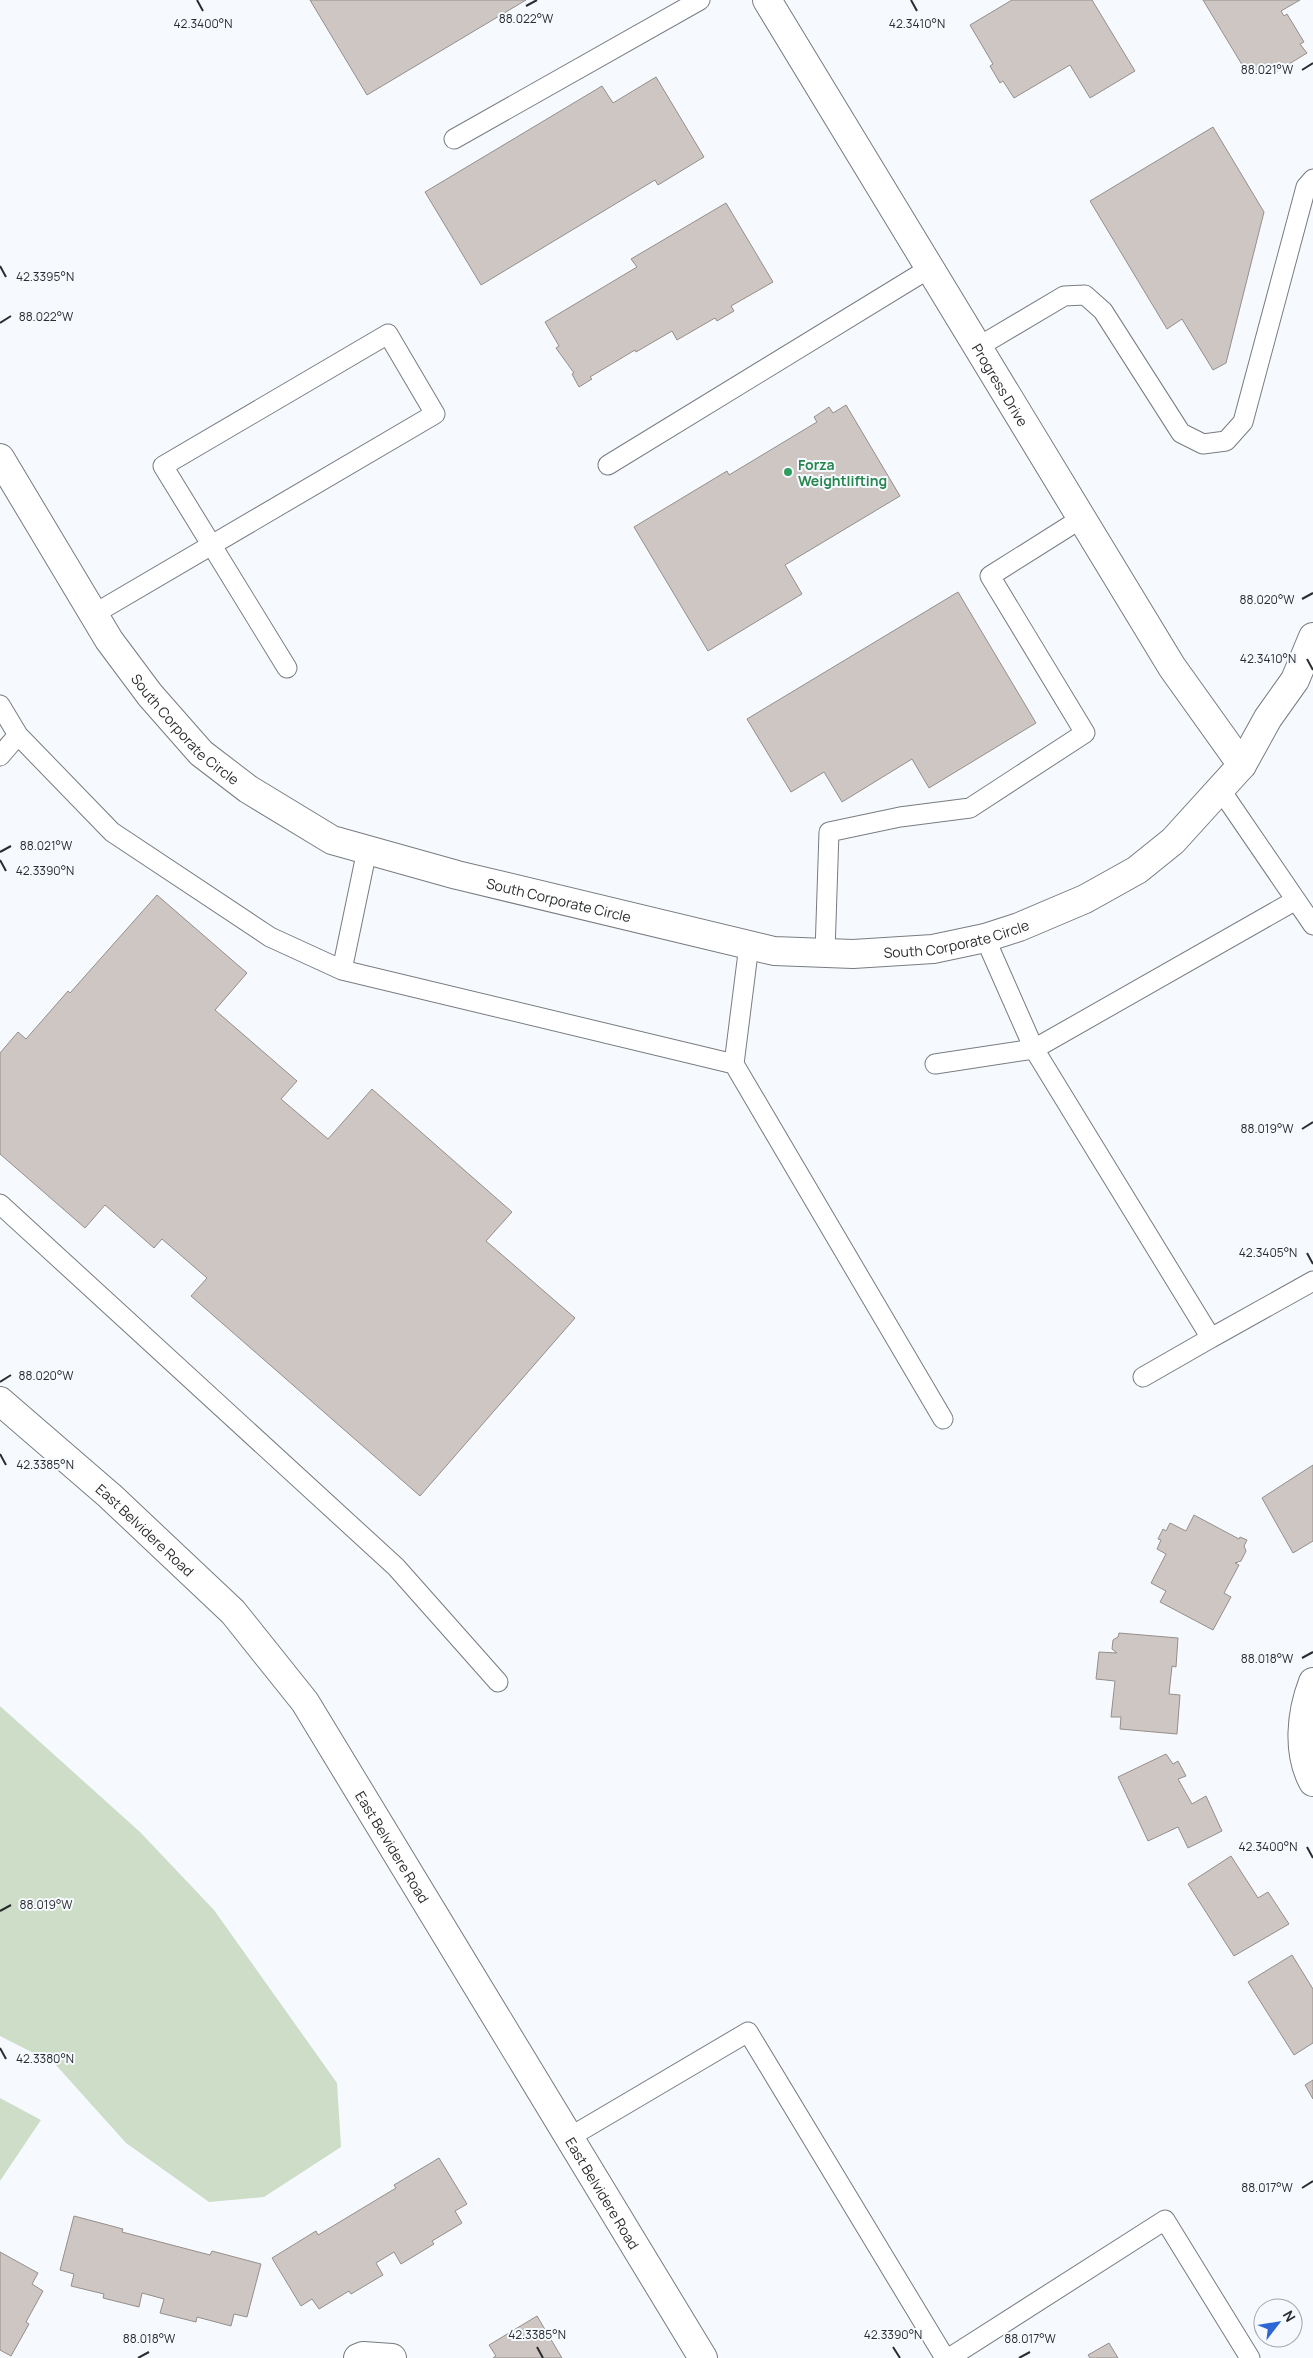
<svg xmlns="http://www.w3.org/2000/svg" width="1313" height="2358" viewBox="0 0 1313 2358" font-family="Manrope,sans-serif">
<rect width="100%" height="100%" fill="#f6fafe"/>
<path fill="#cdddc8" d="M0,1706L140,1832L214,1910L337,2083L341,2147L264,2197L209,2202L126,2143L55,2064L0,2036Z
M0,2098L41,2120L0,2181Z"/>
<path fill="#cdc6c2" stroke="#958f8b" d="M310,0H526L367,95Z
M1012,0H1092L1135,71L1090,98L1070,65L1014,98L1003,81L1000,83L990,66L993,64L970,25Z
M1203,0H1300L1281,11L1284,16L1287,14L1304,42L1300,44L1307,53L1271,75L1244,68Z
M656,77L704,157L658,185L655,180L481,285L425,192L602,86L613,103Z
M1213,127L1264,212L1226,363L1213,370L1182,319L1167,329L1090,201Z
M726,203L773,282L731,306L734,311L717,321L715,318L677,340L672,331L636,352L635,350L590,377L592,379L579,387L572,374L574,373L556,348L559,346L545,322L637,267L631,259Z
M846,405L900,496L785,565L802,594L708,651L634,527L727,471L729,475L817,422L814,417L829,407L833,413Z
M958,592L1036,723L929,788L912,759L842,802L824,772L791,792L747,719Z
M157,895L247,973L215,1010L297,1081L281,1099L328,1139L372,1089L512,1212L486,1241L575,1318L420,1496L191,1296L207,1278L162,1239L154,1248L105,1205L85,1228L0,1154V1053L18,1032L26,1039L68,991L70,993Z
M1313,1465V1541L1293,1553L1262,1498Z
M1194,1515L1239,1539L1240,1537L1247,1540L1244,1546L1246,1551L1241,1561L1235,1563L1239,1565L1224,1593L1231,1597L1213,1630L1160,1602L1166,1591L1151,1583L1166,1554L1157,1549L1161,1540L1158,1539L1163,1529L1166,1531L1170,1523L1186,1531Z
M1119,1633L1178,1638L1176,1667L1172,1666L1169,1694L1180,1695L1177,1734L1120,1729L1121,1717H1111L1115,1681L1096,1679L1099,1652L1117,1653L1112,1649L1113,1640L1118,1637Z
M1166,1754L1173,1764L1178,1761L1186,1776L1178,1779L1192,1804L1206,1796L1222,1831L1188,1848L1178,1827L1148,1841L1118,1777Z
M1231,1856L1258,1898L1268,1892L1289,1924L1234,1956L1188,1884Z
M1292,1955L1313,1989V2043L1294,2055L1248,1982Z
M1313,2080V2099L1305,2085Z
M439,2158L467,2204L455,2211L462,2223L432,2241L434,2244L401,2264L394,2252L376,2263L383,2275L351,2294L349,2291L319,2309L312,2299L301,2306L272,2258L316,2231L318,2235L396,2188L394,2185Z
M74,2216L123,2229L122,2232L210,2255L212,2251L261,2264L247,2317L234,2314L231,2326L197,2317L196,2322L160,2313L164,2299L142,2293L139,2307L103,2298L104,2294L71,2286L74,2274L60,2270Z
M0,2252L38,2273L32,2284L43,2291L26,2322L29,2324L11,2356L0,2350Z
M537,2316L562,2358H493L496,2356L489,2345Z
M1109,2343L1118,2358H1090L1088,2355Z"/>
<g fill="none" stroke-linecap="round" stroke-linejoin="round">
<defs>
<path id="service" d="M454,139L700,0
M978,347L1064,296L1085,295L1103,311L1181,433L1203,444L1226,441L1243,422L1306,187L1313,179
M608,465L930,268
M94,614L435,414L388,334L163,466L287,668
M0,705L18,735L112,832L270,937L342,970L734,1064
M0,756L18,735
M1220,789L1313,925
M985,938L1034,1049L1211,1338L1313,1281
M749,945L734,1064L943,1419
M825,952L829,832L900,817L970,808L1085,733L990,576L1082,518
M342,970L367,850
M935,1064L1034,1049L1296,900
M0,1204L396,1567L498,1682
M1143,1377L1211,1338
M570,2137L748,2032L945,2358
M949,2358L1165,2220L1250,2358"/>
<g id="minor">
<path id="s1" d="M767,0L1172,667L1242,765"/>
<path id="s2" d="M0,458L109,640L150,695L201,753L248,789L332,840L457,875L774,951L853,954L933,949L985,938L1019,927L1085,899L1137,870L1173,841L1242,765L1268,718L1295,680L1313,637"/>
<path d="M1313,1682C1301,1713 1297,1752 1313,1782"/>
<path d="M358,2358L363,2356L392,2358"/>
</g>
<g id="primary">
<path id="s3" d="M0,1401L110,1496L233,1612L305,1702L703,2358"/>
</g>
</defs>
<use href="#service" stroke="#787c81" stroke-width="21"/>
<use href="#minor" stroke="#787c81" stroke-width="30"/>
<use href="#primary" stroke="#787c81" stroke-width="30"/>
<use href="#service" stroke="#fff" stroke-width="19"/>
<use href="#minor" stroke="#fff" stroke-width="28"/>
<use href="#primary" stroke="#fff" stroke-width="28"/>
</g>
<path fill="none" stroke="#2a2c2e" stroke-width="2" d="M197,0L203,11M911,0L917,11M526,6L537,0M1302,70L1313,63M0,266L6,277M0,323L11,316M1302,599L1313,593M1307,659L1313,670M0,852L11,846M0,860L6,871M1302,1129L1313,1122M1307,1253L1313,1264M0,1382L11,1375M0,1454L6,1465M1302,1658L1313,1652M1307,1847L1313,1858M0,1911L11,1905M0,2048L6,2059M1302,2188L1313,2181M537,2347L543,2358M893,2347L900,2358M138,2358L149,2352M1019,2358L1030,2352"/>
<circle fill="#2e9e5b" stroke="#f6fafe" stroke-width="2" cx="788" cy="472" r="5"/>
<g text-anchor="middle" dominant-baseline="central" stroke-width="4" stroke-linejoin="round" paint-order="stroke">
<g font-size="14" fill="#2a2c2e" stroke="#f6fafe">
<text stroke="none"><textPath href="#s1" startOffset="450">Progress Drive</textPath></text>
<text stroke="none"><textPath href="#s2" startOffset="330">South Corporate Circle</textPath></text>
<text stroke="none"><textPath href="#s2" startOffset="750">South Corporate Circle</textPath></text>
<text stroke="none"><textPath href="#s2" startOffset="1155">South Corporate Circle</textPath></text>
<text stroke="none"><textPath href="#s3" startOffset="194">East Belvidere Road</textPath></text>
<text stroke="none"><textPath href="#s3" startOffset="599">East Belvidere Road</textPath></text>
<text stroke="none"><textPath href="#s3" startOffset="1004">East Belvidere Road</textPath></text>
</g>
<g font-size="14" font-weight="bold" fill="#27864d" stroke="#f6fafe" text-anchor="start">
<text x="798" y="464">Forza<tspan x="798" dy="16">Weightlifting</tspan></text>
</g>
</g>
<g font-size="12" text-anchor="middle" fill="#2a2c2e" stroke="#f6fafe" stroke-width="4" stroke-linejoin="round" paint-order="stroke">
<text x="526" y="23">88.022°W</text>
<text x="917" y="28">42.3410°N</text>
<text x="203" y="28">42.3400°N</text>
<text x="1267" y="74">88.021°W</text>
<text x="45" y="281">42.3395°N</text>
<text x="46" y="321">88.022°W</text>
<text x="1267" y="604">88.020°W</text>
<text x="1268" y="663">42.3410°N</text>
<text x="46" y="850">88.021°W</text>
<text x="45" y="875">42.3390°N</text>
<text x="1267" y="1133">88.019°W</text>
<text x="1268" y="1257">42.3405°N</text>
<text x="46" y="1380">88.020°W</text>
<text x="45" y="1469">42.3385°N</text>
<text x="1267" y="1663">88.018°W</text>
<text x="1268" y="1851">42.3400°N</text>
<text x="46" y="1909">88.019°W</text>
<text x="45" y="2063">42.3380°N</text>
<text x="1267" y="2192">88.017°W</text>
<text x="537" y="2339">42.3385°N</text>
<text x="893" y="2339">42.3390°N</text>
<text x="149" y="2343">88.018°W</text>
<text x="1030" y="2343">88.017°W</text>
</g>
<g transform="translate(1278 2323) rotate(59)"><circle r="24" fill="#f6fafe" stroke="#a4a8ab"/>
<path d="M0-4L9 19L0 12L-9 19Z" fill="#2f66d5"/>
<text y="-8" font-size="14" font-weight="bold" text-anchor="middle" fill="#2a2c2e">N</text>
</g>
</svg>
